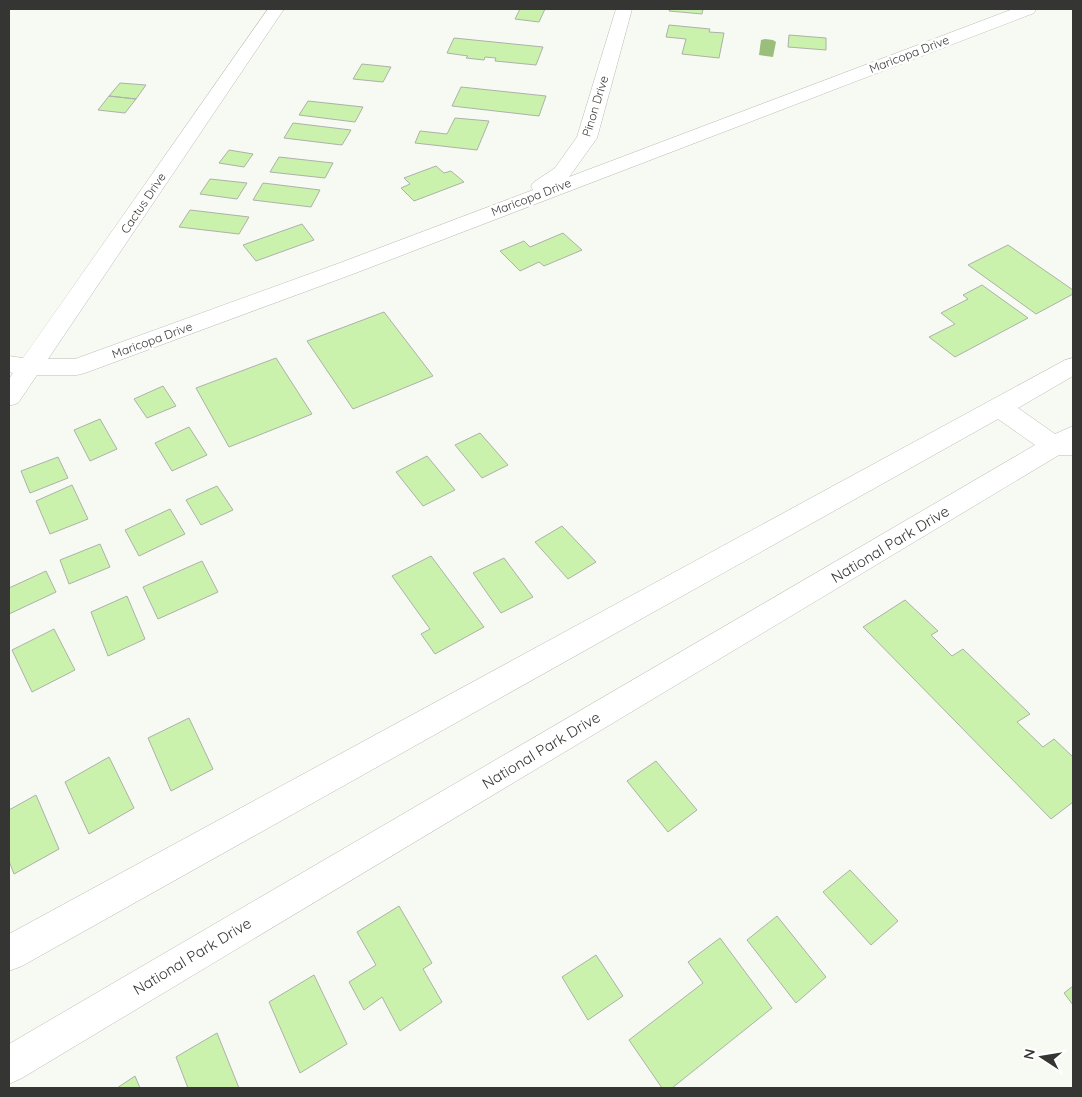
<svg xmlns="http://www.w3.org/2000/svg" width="1082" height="1097" viewBox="0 0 1082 1097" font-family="Quicksand,sans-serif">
<rect width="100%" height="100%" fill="#f6faf3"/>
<path fill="#9abf7c" d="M765,39L773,40L776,42L773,57L759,55L761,40Z"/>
<path fill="#cbf2ac" stroke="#adb1aa" d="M520,9H545L539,22L515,19Z
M670,9H703L702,14L669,11Z
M669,25L710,29L709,32L724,33L719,58L682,54L686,39L666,37Z
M789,35L826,38V50L788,47Z
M454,38L543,47L536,65L495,61L496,58L485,57L484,60L466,58L468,56L447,53Z
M362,64L391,67L383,82L353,79Z
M120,83L146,85L136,99L109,96Z
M461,87L546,96L539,116L452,106Z
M109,96L136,99L125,113L98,110Z
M308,101L363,107L355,122L299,115Z
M455,118L489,121L477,150L415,143L420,131L447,134Z
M293,123L351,130L342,145L284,138Z
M229,150L253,154L244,167L219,163Z
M279,157L333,163L325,178L270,172Z
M436,166L444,173L451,171L464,182L414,201L401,188L410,184L404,178Z
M210,179L247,183L237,199L200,194Z
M263,183L320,190L311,207L253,200Z
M190,210L249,217L239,234L179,227Z
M302,224L314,240L256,261L243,245Z
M563,233L582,250L544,266L539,262L520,271L500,251L524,241L530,247Z
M1008,245L1073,290V294L1036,314L968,265Z
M982,285L1028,318L955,357L929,337L955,324L941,313L968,299L963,295Z
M384,312L433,376L353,409L307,341Z
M276,358L312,414L229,447L196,388Z
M163,386L176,406L147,418L134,399Z
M100,419L117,449L90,461L74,430Z
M189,427L207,455L172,471L155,443Z
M480,433L508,465L482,478L455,445Z
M427,456L455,490L423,506L396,472Z
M58,457L68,478L30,493L21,471Z
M72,485L88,519L50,534L36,501Z
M217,486L233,510L201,525L186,500Z
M170,509L185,534L139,556L125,530Z
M562,526L596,562L568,579L535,542Z
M100,544L110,567L69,584L60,560Z
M431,556L484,627L435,654L421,634L430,629L392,576Z
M504,558L533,597L501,613L473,573Z
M202,561L218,592L158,619L143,587Z
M46,571L56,592L9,614V588Z
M127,596L145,639L108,656L91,612Z
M905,600L938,631L931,635L952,656L963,649L1030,714L1017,722L1043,747L1054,739L1073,757V802L1051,819L863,627Z
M54,629L75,670L32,692L12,650Z
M189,718L213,769L171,791L148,738Z
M109,757L134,808L89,834L65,782Z
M656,761L697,810L668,832L627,781Z
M36,795L59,849L14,874L9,861V810Z
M850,870L898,921L871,945L823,892Z
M399,906L432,963L423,969L442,1002L400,1031L382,997L364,1010L349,982L376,965L357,932Z
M777,916L826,977L796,1003L747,940Z
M720,938L772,1008L672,1088H662L629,1040L703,983L688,962Z
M596,955L623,996L588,1020L562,977Z
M314,975L347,1044L300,1073L269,1002Z
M1073,986V1005L1064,993Z
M217,1033L239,1088H188L176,1057Z
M135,1076L140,1088H117Z"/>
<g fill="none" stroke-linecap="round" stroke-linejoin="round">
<defs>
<path id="minor" d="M268,9H284L48,359H75L337,264L533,190L531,186L534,182L555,168L577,137L616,9H632L597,138L569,177L1013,9H1036L1034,13L353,274L85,373L77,375H37L18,403L9,406V379L13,373L9,372V356L23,358Z
M1073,358V376L1018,408L1055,434L1073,426V455H1059L22,1078L9,1084V1044L1035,445L998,419L22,966L9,971V934L1065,360Z"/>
</defs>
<use href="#minor" stroke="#b9bdb6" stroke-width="1"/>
<use href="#minor" fill="#fff" fill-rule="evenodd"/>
</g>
<g text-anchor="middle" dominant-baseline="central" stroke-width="5" stroke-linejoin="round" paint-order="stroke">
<g font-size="12" fill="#353634" stroke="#fff">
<text transform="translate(909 54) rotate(-21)">Maricopa Drive</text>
<text transform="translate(595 106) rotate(-73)">Pinon Drive</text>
<text transform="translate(531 197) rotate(-21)">Maricopa Drive</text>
<text transform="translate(143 203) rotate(-56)">Cactus Drive</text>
<text transform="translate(152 340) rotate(-20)">Maricopa Drive</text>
</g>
<g font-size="15" fill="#353634" stroke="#fff">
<text transform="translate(890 544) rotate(-31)">National Park Drive</text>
<text transform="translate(541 750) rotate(-31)">National Park Drive</text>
<text transform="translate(192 956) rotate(-31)">National Park Drive</text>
</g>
</g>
<rect width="1082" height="1097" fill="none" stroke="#353634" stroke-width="20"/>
<g transform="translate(1042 1057) rotate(282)" stroke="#ffffff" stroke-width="4" paint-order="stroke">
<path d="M0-4L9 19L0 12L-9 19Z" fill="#353634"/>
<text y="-8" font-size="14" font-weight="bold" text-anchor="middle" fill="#353634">N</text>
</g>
</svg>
